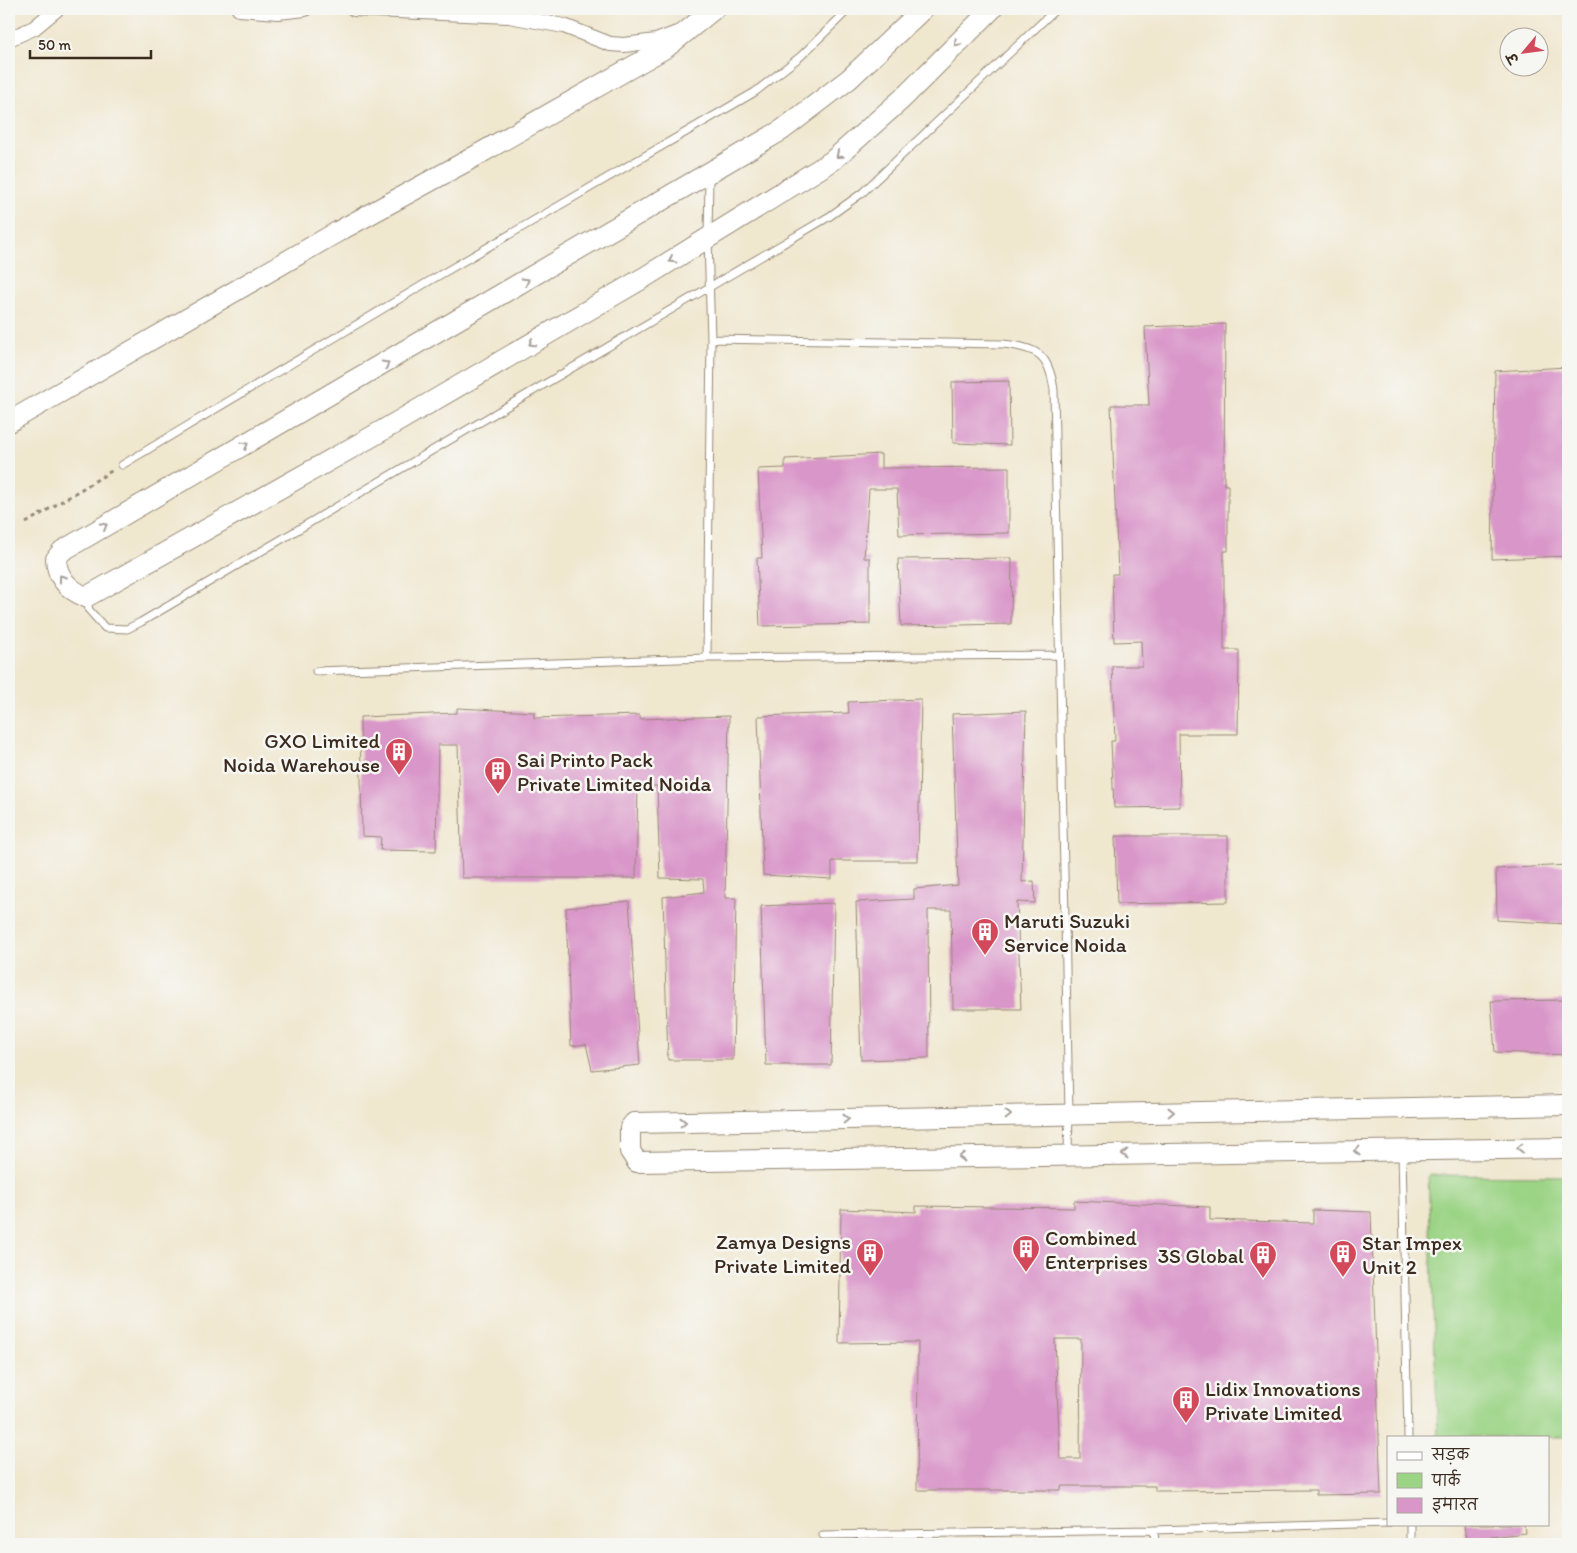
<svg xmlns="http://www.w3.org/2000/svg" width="1577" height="1553" viewBox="0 0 1577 1553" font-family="Itim,'Playpen Sans Deva',sans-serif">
<rect width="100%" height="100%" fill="#f6f6f2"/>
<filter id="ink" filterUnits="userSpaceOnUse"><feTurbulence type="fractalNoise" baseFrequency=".02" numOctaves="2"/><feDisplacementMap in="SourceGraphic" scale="10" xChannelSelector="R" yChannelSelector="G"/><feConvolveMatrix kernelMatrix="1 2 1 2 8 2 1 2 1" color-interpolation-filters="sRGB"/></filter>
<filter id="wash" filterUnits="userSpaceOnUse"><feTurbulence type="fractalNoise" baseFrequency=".0096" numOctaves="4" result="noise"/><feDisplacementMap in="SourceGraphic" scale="20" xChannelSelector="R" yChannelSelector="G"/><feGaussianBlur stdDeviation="1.12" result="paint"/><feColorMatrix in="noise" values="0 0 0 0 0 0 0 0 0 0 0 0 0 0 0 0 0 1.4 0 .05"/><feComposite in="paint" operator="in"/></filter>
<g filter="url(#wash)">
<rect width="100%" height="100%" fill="#f0e7cf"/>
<path fill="#9cd486" stroke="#6c7f52" d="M1428,1175L1568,1176V1437H1438Z"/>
<g id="blocks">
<path fill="#d996c9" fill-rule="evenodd" d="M1225,324L1224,485H1228V551H1224V650H1239L1238,734H1179L1180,807L1114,808L1111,741H1115L1112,666H1142L1141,641L1114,642L1112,574H1118L1111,405H1149L1145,327Z
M1568,367V556L1492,559L1495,371Z
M1009,381L1010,445L953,443L952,382Z
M881,454V468L1009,467V533L899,535L897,489H869L864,558H870V624L760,626L757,558H762L758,469L785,468V459Z
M1012,558L1011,624L901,626L898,559Z
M921,699L918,861H832V879L763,875L758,716L849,713L848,702Z
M457,708L534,712V718L640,715V719L729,716L725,898H736L733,1060H668L663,897L704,892L703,879L660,878L657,786H638L636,878H462L458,745H438L436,851L380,850L381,837L362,836L360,717L457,713Z
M1026,711L1022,882L1034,881L1035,903L1017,902L1021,1009H953L951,910H928L929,1058L861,1060L856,902L914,899V889L958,885L952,714Z
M1115,836H1228V902L1117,904Z
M1568,865V924L1497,920L1496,869Z
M629,901L640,1065L592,1070L586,1044L571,1046L566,908Z
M834,903L831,1065H766L761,906Z
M1568,1000V1055L1495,1052L1491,1001Z
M1074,1201L1210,1207V1220L1313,1223V1210L1371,1212L1381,1494L1316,1495V1490L1155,1491V1486H1061V1490H917L918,1342L839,1343L841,1209L916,1212V1206L1074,1208ZM1055,1339H1081L1080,1459H1060Z
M1464,1524H1524L1525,1533L1466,1540Z"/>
</g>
</g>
<g filter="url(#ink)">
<use href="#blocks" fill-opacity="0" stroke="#968876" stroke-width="1"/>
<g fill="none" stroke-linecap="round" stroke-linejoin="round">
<defs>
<path id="lane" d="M711,339L1003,344C1038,348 1049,354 1054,390L1069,1113L1068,1153
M122,465L426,283L755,92L801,56L849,9
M86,597L89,610L105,628L127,629L141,622L830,216L862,193L1056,9
M707,658L711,339L708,239L709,176
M316,671L707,658L1059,655
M1402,1152L1408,1437
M1410,1524V1544
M1154,1530L1155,1544
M823,1535L1154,1530L1388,1523"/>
<path id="street" d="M239,9L278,12L305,9
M354,9L509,16L564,26L610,44L624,45L656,41L677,33
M9,39L34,28L57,9"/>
<path id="secondary" d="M923,9L849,79L782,130L62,551L56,559C57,578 69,590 86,597L373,436L645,277L832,161L902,99L992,9
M9,422L339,231L465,162L667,47L714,9
M1568,1105L634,1123L630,1128V1151L637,1162L1568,1148"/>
</defs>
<use href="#lane" stroke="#968876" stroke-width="9"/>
<use href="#street" stroke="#968876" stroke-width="16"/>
<use href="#secondary" stroke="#968876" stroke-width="22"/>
<path stroke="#968876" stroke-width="3" stroke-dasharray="4 4" stroke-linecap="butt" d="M26,523L113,470"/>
<use href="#lane" stroke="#fff" stroke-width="7"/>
<use href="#street" stroke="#fff" stroke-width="14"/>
<use href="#secondary" stroke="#fff" stroke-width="20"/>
</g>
<defs><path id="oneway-chevron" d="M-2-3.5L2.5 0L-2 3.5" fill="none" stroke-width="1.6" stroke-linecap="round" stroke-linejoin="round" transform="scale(1.25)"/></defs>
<g stroke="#a79f9a">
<use href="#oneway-chevron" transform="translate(957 43) rotate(135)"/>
<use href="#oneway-chevron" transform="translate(839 155) rotate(140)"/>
<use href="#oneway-chevron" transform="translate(672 260) rotate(149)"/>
<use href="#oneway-chevron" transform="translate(526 281) rotate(-30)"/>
<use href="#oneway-chevron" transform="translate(532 343) rotate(150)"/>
<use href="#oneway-chevron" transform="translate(386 364) rotate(-30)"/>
<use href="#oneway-chevron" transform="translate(245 445) rotate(-30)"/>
<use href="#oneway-chevron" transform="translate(104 526) rotate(-30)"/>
<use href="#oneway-chevron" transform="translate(62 578) rotate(-126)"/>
<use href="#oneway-chevron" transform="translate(1171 1112) rotate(-1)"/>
<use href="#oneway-chevron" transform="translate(1008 1115) rotate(-1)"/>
<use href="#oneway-chevron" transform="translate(846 1119) rotate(-1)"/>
<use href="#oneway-chevron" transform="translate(683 1122) rotate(-1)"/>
<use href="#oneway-chevron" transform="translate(1520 1148) rotate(179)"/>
<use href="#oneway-chevron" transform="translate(1357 1151) rotate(179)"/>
<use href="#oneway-chevron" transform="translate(1125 1154) rotate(179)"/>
<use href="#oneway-chevron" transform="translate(962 1157) rotate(179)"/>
</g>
</g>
<defs>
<symbol id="building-pin" viewBox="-11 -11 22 30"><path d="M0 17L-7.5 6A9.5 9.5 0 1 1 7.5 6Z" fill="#d1495b" stroke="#f6f6f2"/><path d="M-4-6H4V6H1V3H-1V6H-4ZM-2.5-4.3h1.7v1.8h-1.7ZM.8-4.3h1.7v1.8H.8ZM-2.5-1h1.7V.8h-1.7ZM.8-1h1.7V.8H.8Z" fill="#fff"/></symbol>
</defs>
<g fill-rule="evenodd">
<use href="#building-pin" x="383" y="736" width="32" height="43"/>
<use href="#building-pin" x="482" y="755" width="32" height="43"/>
<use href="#building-pin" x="969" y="916" width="32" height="43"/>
<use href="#building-pin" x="1010" y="1233" width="32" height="43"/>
<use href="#building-pin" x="854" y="1237" width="32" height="43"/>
<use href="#building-pin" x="1327" y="1238" width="32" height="43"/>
<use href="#building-pin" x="1247" y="1239" width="32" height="43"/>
<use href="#building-pin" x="1170" y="1384" width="32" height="43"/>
</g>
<g text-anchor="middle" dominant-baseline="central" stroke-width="5" stroke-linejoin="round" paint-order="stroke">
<g font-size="21" fill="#3b2a1e" stroke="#f6f6f2" text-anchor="start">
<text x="380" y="740" text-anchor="end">GXO Limited<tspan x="380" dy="24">Noida Warehouse</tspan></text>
<text x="517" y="759">Sai Printo Pack<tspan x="517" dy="24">Private Limited Noida</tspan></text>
<text x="1004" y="920">Maruti Suzuki<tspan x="1004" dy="24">Service Noida</tspan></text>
<text x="1045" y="1237">Combined<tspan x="1045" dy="24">Enterprises</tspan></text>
<text x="851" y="1241" text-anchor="end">Zamya Designs<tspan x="851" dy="24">Private Limited</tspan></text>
<text x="1362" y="1242">Star Impex<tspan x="1362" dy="24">Unit 2</tspan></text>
<text x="1244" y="1255" text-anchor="end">3S Global</text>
<text x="1205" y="1388">Lidix Innovations<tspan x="1205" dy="24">Private Limited</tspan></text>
</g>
</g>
<rect width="1577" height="1553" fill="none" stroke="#f6f6f2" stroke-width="30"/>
<rect x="1387" y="1436" width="162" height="90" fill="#f6f6f2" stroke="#aba49d"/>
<rect x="1397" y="1452" width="25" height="8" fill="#ffffff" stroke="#aba49d"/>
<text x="1432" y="1460" font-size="15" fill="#3b2a1e">सड़क</text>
<rect x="1397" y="1473" width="25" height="15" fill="#9cd486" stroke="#aba49d"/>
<text x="1432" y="1486" font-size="15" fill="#3b2a1e">पार्क</text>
<rect x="1397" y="1498" width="25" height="15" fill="#d996c9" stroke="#aba49d"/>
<text x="1432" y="1510" font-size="15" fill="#3b2a1e">इमारत</text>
<g transform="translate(1524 52) rotate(241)"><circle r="24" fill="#f6f6f2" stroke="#aba49d"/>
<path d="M0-4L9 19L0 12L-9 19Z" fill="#d1495b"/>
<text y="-8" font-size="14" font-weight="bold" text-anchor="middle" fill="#3b2a1e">उ</text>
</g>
<path d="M30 50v8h121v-8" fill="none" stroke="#3b2a1e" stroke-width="2.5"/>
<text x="38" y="50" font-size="15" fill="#3b2a1e" stroke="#f6f6f2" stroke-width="4" paint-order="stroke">50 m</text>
</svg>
